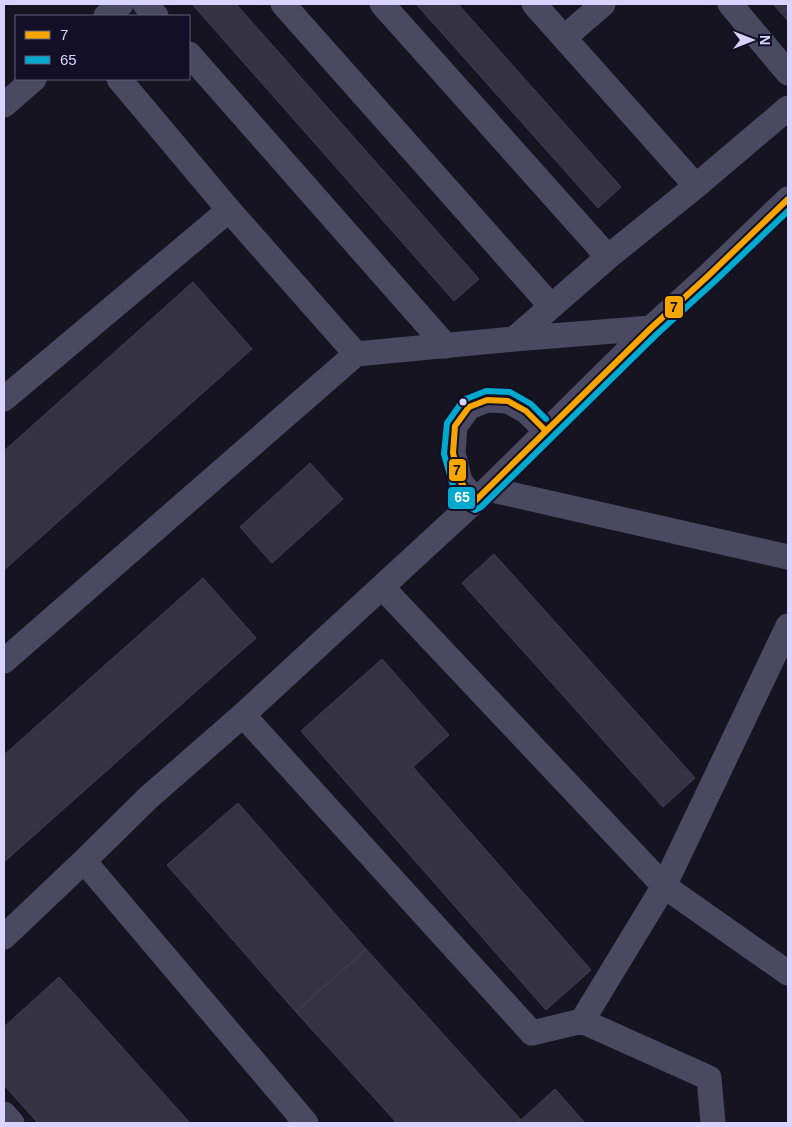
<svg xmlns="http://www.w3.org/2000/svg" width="792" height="1127" viewBox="0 0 792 1127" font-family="Arial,sans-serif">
<rect width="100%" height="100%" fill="#161421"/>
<path fill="#343243" stroke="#433f54" d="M192,4H236L479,279L454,301Z
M416,4H458L621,187L598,208Z
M773,4H788V6L781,13Z
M788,6V21L781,13Z
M193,282L252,349L4,570V451Z
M310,463L343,499L272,563L240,527Z
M494,554L695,778L663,807L462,583Z
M203,578L256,638L4,862V755Z
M382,659L449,735L413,767L591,970L546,1010L301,731Z
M238,803L366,949L296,1012L167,865Z
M366,949L521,1120L517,1123H397L296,1012Z
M59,977L190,1123H38L4,1085V1027Z
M555,1089L585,1123H517L521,1120Z"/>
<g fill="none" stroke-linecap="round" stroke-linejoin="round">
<path stroke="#4a4962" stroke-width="25" d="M145,4L156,16
M283,4L551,306
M382,4L608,257
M534,4L696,186
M730,4L788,73
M106,16L121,4
M565,37L603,4
M189,54L446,346
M119,79L229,210L356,354L514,339L651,328
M4,105L34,79
M514,339L608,257L696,186L788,108
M4,399L229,210
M488,489L788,557
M475,501L460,481L453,453L455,426L469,407L487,400L508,401L526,411L546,431
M382,587L664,886L788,973
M4,661L356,354
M243,715L532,1033L582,1021L664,886L788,626
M84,861L306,1123
M4,937L84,861L149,797L243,715L488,489L651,328L708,276L788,199
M582,1021L709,1078L713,1123
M4,1114L12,1123"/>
<defs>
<path id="bus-1" d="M546,431L526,411L508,401L487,400L469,407L455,426L453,453L460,481L475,501L651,328L708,276L788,199"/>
<path id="bus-2" d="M546,419L531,404L510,392L486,391L466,399L462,402L447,423L444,454L453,486L469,507L475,510L481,507L657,334L714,282L788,211"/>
</defs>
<use href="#bus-1" stroke="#130f26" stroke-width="10"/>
<use href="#bus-2" stroke="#130f26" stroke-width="10"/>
<use href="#bus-1" stroke="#f7a600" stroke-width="6"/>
<use href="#bus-2" stroke="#00a9ce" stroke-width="6"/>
</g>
<circle fill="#d9d4ff" stroke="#130f26" stroke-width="2" cx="463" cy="402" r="4.5"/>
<g stroke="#130f26" stroke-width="2">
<rect x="664" y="295" width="20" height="24" rx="5" fill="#f7a600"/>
<rect x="448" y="458" width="19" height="24" rx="5" fill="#f7a600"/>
<rect x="447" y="486" width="29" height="24" rx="5" fill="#00a9ce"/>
</g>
<g font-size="14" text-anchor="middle" font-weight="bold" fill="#fff">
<text x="462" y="502">65</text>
</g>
<g font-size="14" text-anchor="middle" font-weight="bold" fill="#111">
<text x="674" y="312">7</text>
<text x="457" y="475">7</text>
</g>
<rect width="792" height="1127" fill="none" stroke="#d9d4ff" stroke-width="10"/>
<rect x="15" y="15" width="175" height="65" fill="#130f26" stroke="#625e7d"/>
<rect x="25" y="31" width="25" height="8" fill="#f7a600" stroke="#625e7d"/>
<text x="60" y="40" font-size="15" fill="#d9d4ff">7</text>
<rect x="25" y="56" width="25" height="8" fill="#00a9ce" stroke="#625e7d"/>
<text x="60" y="65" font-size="15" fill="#d9d4ff">65</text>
<g transform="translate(752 40) rotate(90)" stroke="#130f26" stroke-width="4" paint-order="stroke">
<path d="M0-4L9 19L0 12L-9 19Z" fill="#d9d4ff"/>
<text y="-8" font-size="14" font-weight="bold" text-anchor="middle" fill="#d9d4ff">N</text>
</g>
</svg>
